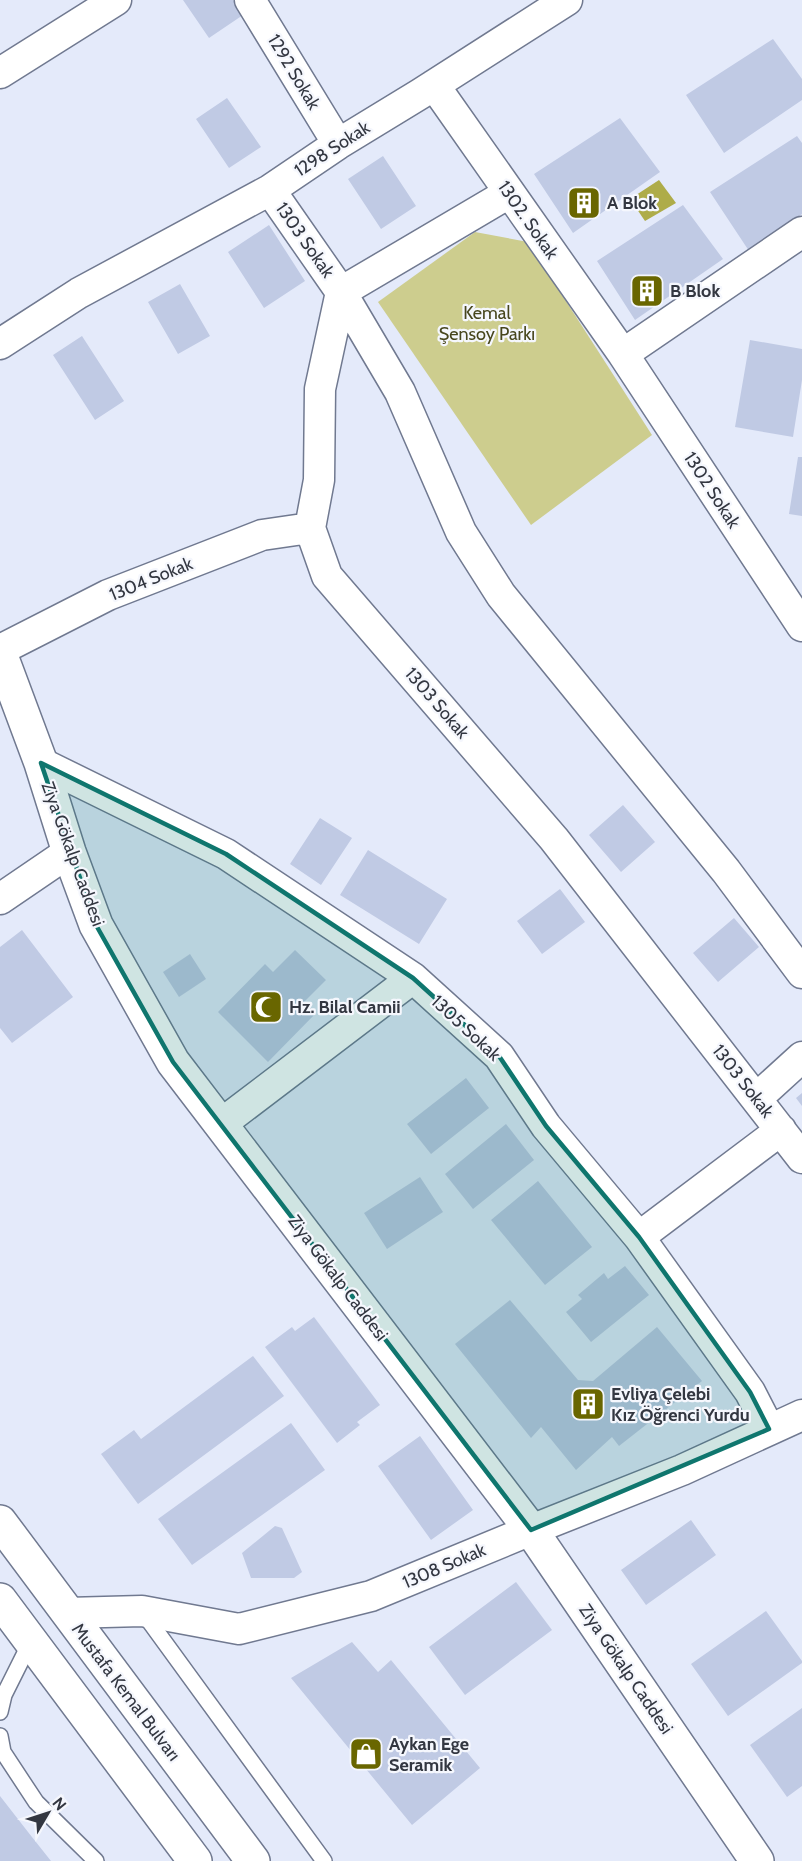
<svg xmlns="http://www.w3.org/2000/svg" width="802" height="1861" viewBox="0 0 802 1861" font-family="Cabin,sans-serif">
<rect width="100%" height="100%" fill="#e4eafa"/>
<path fill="#cdcd8e" d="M475,232L528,242L652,435L531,525L378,302Z"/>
<path fill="#aeac49" d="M659,180L676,203L645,221L630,199Z"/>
<path fill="#c0cae4" d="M183,0H233L243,15L209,38Z
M773,39L802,79V100L724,153L686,95Z
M227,98L261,147L229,168L196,119Z
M620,118L660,172L573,233L534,174Z
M797,136L802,143V214L749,251L710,192Z
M383,156L416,206L381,229L348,179Z
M683,205L723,259L635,320L597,261Z
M269,225L305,281L264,308L228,252Z
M180,284L210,336L178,354L148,302Z
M82,336L124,401L95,420L53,355Z
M750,340L802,349V380L793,437L735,427Z
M798,457H802V516L789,514Z
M623,805L655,842L621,872L589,835Z
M320,818L352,838L321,885L290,864Z
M368,850L447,899L419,944L340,895Z
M560,889L585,922L542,954L517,921Z
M734,918L759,947L718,982L693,953Z
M22,930L73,997L12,1043L0,1028V947Z
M295,950L326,980L304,1002L316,1013L268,1062L218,1012L265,964L273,972Z
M190,954L206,979L179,997L163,972Z
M466,1078L489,1108L431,1154L407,1124Z
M802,1093V1106L796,1098Z
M506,1124L534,1160L473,1209L445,1174Z
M420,1177L443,1212L387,1249L364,1213Z
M538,1181L592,1247L545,1285L491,1220Z
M625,1266L649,1295L591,1342L566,1312L582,1299L578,1295L604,1273L608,1279Z
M510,1300L578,1380L593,1381L657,1327L702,1381L619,1446L612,1437L576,1470L541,1427L531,1438L455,1344Z
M314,1317L380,1405L357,1422L360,1425L337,1443L265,1347L292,1327L295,1331Z
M253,1356L284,1396L138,1504L101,1454L134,1430L141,1439Z
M291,1423L325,1470L192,1565L158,1519Z
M420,1436L473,1510L431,1540L378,1466Z
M691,1520L716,1555L646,1605L621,1570Z
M275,1526L282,1528L302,1572L294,1578H251L242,1553Z
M516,1582L552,1630L465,1695L429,1647Z
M766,1611L802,1661V1663L728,1716L691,1664Z
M352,1642L378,1672L391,1660L480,1768L412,1825L291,1678Z
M802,1708V1786L787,1797L750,1745Z
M0,1796L28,1832L51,1861H0Z"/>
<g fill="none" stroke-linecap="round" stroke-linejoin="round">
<defs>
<path id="service" d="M144,1614L324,1861
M0,1712L4,1695L31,1641
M0,1736L3,1752L36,1802L96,1861"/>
<path id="minor" d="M250,0L338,144
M0,73L116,0
M434,85L623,354L802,626
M270,190L341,292L320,389L319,480L310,528L327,576L554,839L802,1158
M509,193L341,292L400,392L461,532L501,595L726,871L802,973
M0,344L79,293L270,190L338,144L420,94L567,0
M623,354L802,232
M0,650L108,595L262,535L310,528
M41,763L226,854L413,978L499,1056L546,1126L639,1237L750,1392L769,1429
M0,899L69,852
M757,1098L802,1057
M221,1124L413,978
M639,1237L781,1130
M67,1613L142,1611L239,1629L371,1596L531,1530L682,1470L802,1415"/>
<path id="tertiary" d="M0,653L41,763L69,852L96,925L173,1062L531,1530L757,1861"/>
<path id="trunk" d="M0,1522L253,1861
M0,1600L195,1861"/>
</defs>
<use href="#service" stroke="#707990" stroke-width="18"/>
<use href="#minor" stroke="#707990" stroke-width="33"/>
<use href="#tertiary" stroke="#707990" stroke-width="36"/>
<use href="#trunk" stroke="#707990" stroke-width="36"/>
<use href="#service" stroke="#fff" stroke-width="15"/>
<use href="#minor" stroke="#fff" stroke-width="30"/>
<use href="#tertiary" stroke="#fff" stroke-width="33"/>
<use href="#trunk" stroke="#fff" stroke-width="33"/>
</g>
<path fill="#0f766e" fill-opacity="0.2" stroke="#0f766e" stroke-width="4.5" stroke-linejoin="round" d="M41,763L226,854L413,978L499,1056L546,1126L639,1237L750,1392L769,1429L531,1530L173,1062L96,925Z"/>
<defs>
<symbol id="building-square" viewBox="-11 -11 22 22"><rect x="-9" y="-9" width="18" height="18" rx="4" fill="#696600" stroke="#f5f7fd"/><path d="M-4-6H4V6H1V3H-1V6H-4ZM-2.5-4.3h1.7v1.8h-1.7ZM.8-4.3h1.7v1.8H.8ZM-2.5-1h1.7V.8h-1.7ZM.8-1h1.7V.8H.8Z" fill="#fff"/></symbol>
<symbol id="mosque-square" viewBox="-11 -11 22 22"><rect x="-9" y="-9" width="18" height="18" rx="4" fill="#696600" stroke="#f5f7fd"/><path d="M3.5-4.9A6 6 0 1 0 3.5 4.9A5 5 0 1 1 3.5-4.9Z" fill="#fff"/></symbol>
<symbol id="shop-square" viewBox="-11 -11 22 22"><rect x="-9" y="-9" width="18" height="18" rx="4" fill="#696600" stroke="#f5f7fd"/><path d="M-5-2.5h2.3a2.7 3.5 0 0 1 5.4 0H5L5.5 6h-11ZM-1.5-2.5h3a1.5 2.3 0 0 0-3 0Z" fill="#fff"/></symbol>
</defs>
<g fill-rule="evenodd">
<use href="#building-square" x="565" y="184" width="38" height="38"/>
<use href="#building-square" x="628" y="272" width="38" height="38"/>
<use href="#mosque-square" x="247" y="988" width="38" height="38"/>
<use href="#building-square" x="569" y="1385" width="38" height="38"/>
<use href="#shop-square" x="347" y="1735" width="38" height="38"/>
</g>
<g text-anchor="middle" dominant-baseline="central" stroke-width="4.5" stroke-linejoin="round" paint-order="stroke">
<g font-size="18" fill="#333741" stroke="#f5f7fd">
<text transform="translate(294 72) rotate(59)">1292 Sokak</text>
<text transform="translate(332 149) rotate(-33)">1298 Sokak</text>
<text transform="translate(528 220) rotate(55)">1302. Sokak</text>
<text transform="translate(305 240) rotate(55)">1303 Sokak</text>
<text transform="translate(712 490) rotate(57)">1302 Sokak</text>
<text transform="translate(151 579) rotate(-22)">1304 Sokak</text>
<text transform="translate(437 703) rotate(49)">1303 Sokak</text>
<text transform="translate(73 854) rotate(70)">Ziya Gökalp Caddesi</text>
<text transform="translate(466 1028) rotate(43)">1305 Sokak</text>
<text transform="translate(743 1081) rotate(52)">1303 Sokak</text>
<text transform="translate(338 1278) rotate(53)">Ziya Gökalp Caddesi</text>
<text transform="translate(444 1566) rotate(-23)">1308 Sokak</text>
<text transform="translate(626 1669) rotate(56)">Ziya Gökalp Caddesi</text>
<text transform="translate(126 1692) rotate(53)">Mustafa Kemal Bulvarı</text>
</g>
<g font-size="18" font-weight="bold" fill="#333741" stroke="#f5f7fd" text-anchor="start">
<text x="607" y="203">A Blok</text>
<text x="670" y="291">B Blok</text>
<text x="289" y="1007">Hz. Bilal Camii</text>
<text x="611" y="1394">Evliya Çelebi<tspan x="611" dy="21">Kız Öğrenci Yurdu</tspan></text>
<text x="389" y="1744">Aykan Ege<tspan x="389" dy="21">Seramik</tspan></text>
</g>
<g font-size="18" fill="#47461d" stroke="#f5f7fd">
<text x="487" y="313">Kemal<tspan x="487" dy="21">Şensoy Parkı</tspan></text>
</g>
</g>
<g transform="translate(48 1813) rotate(51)" stroke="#f5f7fd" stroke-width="4.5" paint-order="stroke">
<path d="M0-4.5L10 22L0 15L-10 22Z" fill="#333741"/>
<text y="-9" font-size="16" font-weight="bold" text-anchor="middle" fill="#333741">N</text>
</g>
</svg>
